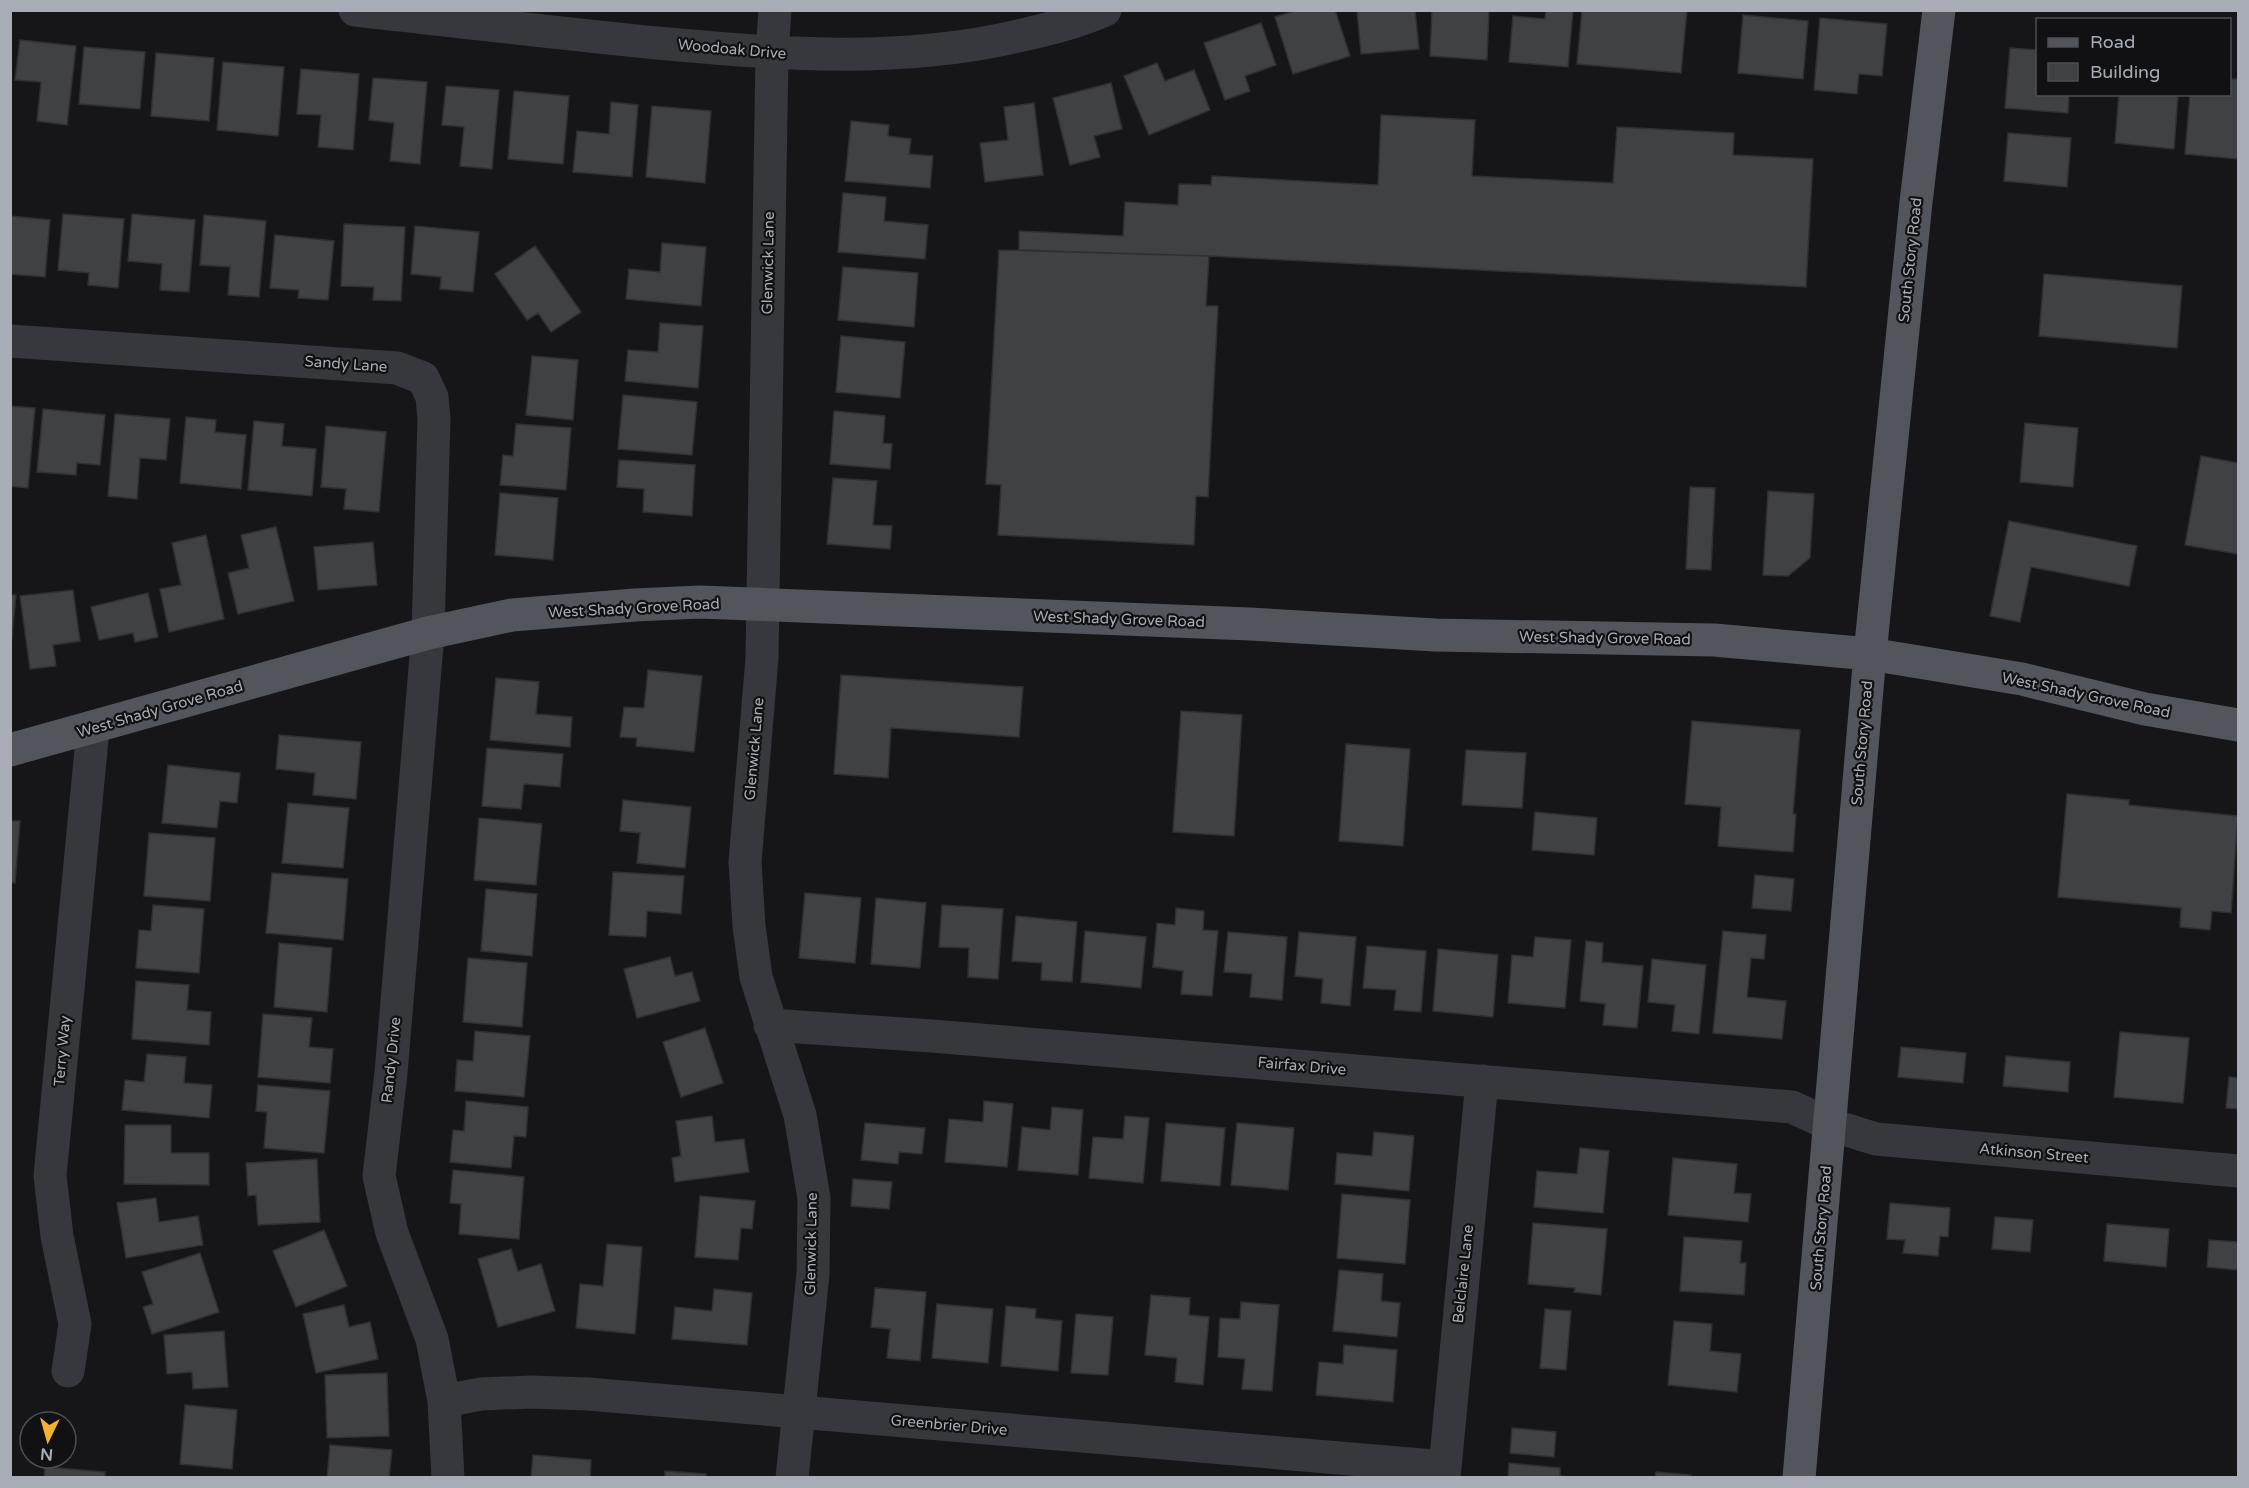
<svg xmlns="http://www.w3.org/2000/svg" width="2249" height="1488" viewBox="0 0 2249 1488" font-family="'Varela Round',sans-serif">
<rect width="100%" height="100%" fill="#161618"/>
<path fill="#404145" stroke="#303034" stroke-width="1.5" d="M1298,10H1335L1350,56L1293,74L1275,17Z
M1357,10H1415L1419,49L1361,54Z
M1432,10H1489L1487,60L1430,56Z
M1546,10H1573L1568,67L1509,62L1513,16L1545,19Z
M1582,10H1687L1681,73L1577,64Z
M1743,15L1808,21L1803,79L1738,73Z
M1820,18L1887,24L1882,76L1859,74L1857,94L1814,90Z
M1261,23L1276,65L1245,76L1250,91L1225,100L1204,43Z
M20,40L76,46L67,125L37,121L41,82L15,80Z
M84,47L145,52L140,109L79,104Z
M2010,48L2038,50V94H2069L2068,113L2005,108Z
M156,53L214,58L209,121L151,116Z
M223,62L284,67L278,136L217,130Z
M1157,63L1165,81L1194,70L1210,110L1149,135L1124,76Z
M301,69L359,74L353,150L318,147L321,115L297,114Z
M373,78L427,82L420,164L390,161L394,123L369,120Z
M2230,79H2238V159L2185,154L2190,94H2230Z
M1111,83L1122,129L1094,136L1100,157L1070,165L1053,98Z
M446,86L499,90L492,169L460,166L464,127L442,125Z
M514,91L569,96L563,164L508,159Z
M2119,94H2178L2174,149L2115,143Z
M611,102L638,105L632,177L573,172L577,131L609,134Z
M1034,103L1043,175L985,182L980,143L1008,140L1004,107Z
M652,106L711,111L705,183L646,177Z
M1381,115L1475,120L1472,176L1613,183L1617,127L1734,133L1733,155L1813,159L1806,287L1209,256L1019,250V231L1123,236L1125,202L1178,205L1179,184L1211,185L1212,176L1378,185Z
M851,121L889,125L888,136L911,139L909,154L933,156L930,188L845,181Z
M2008,133L2071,138L2067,187L2004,181Z
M843,193L886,197L884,221L928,225L925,259L838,252Z
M63,214L124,219L118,288L88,285L89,273L58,270Z
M132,214L195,220L189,292L160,290L162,264L128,261Z
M204,215L266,221L259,297L228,295L230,267L200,265Z
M10,216L50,220L45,277L10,274Z
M344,224L405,227L401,301L373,300L374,287L341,286Z
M415,226L479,232L473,292L440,289L441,277L411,274Z
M275,235L334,241L328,300L298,298L299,290L270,288Z
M662,243L706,247L701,306L626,299L629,269L660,272Z
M535,246L581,312L551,332L538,313L527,320L495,274Z
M999,250L1209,256L1206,306H1218L1208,497L1196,496L1194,545L998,535L1001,485L986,484Z
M843,267L918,273L914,327L838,320Z
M2044,274L2182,286L2177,348L2039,336Z
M660,323L703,326L698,388L625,381L628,350L658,352Z
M841,336L905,342L900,398L836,392Z
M532,356L578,360L573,420L526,415Z
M623,395L697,402L692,455L618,449Z
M10,406L35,408L28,488L10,486Z
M43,409L105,415L100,465L77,463L76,475L37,472Z
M834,411L885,416L883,443L892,444L890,469L830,464Z
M115,414L170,419L166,460L140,458L137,499L108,496Z
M186,417L216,420L215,432L246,435L241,489L180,483Z
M254,421L284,424L282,446L316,449L312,496L248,490Z
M2025,423L2078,428L2073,487L2020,482Z
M516,424L571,428L566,490L500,485L503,455L513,456Z
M326,426L386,432L379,512L344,509L346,489L321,487Z
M2201,456L2238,463V554L2185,545Z
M619,460L695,465L692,516L643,512L644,489L617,487Z
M833,478L877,481L873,525L892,526L890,549L827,544Z
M1690,487L1715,488L1711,570L1686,569Z
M1768,491L1814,494L1810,558L1788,576L1763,575Z
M500,493L558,498L553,560L495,555Z
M2009,521L2137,546L2129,586L2031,567L2020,622L1990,616Z
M276,527L294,601L238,614L228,573L249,568L241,535Z
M206,535L224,619L169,632L160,589L181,585L172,543Z
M373,542L377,585L318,590L314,547Z
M73,590L80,641L53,645L56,666L30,669L20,596Z
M148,593L158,637L135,642L133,633L99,640L91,607Z
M10,595H16L10,656Z
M648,670L702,676L694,752L636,746L637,738L620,737L624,707L644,708Z
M841,675L1023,687L1019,737L891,728L888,778L834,774Z
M496,678L539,682L536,714L572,717L570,747L490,740Z
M1181,711L1242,715L1234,836L1173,832Z
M1692,721L1800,730L1793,814H1796L1793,852L1718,846L1721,807L1685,804Z
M279,735L361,742L356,799L313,795L315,773L276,769Z
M1346,744L1410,749L1403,846L1339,841Z
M487,748L563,754L560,787L524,784L521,809L482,806Z
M1466,750L1526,753L1522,808L1462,805Z
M168,765L240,773L237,803L220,801L217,828L162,823Z
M2067,794L2129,800V805L2238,816L2231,913L2212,911L2210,930L2180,927L2181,908L2058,897Z
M623,800L691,807L685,868L637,863L640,833L620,831Z
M288,803L349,808L343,868L282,863Z
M1535,812L1597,818L1594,855L1532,850Z
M479,818L542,824L536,885L474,880Z
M10,821H20L15,883L10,882Z
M149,833L215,838L210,901L144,896Z
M613,872L684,876L681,914L647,911L646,937L609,935Z
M272,873L348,879L343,940L266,933Z
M1755,875L1794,879L1791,911L1752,908Z
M486,889L537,894L532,956L481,951Z
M805,893L861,898L855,963L799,958Z
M876,898L926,903L920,968L871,964Z
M153,905L204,909L199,973L136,968L139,930L151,931Z
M942,905L1003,909L998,979L968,977L969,948L939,947Z
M1176,908L1204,911L1203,930L1218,931L1212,996L1181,994L1183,971L1153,967L1157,923L1175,925Z
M1016,916L1077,922L1072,982L1041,980L1042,963L1012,961Z
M1085,931L1146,937L1141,988L1081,982Z
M1723,931L1766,935L1764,959L1751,958L1747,997L1786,1001L1782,1039L1713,1033Z
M1228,932L1287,937L1282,1000L1250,997L1252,974L1224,972Z
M1299,932L1356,937L1350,1006L1321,1003L1323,979L1295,976Z
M1535,937L1571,940L1565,1008L1508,1003L1512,955L1533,957Z
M1586,941L1603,943L1602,962L1643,966L1637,1028L1603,1025L1605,1004L1580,1001Z
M279,943L332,948L327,1012L274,1007Z
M1367,946L1426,951L1421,1012L1394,1010L1396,990L1363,988Z
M1438,949L1498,955L1493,1017L1433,1011Z
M670,957L675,976L692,972L700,1001L637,1018L624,969Z
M468,958L527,963L522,1027L463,1022Z
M1652,959L1706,965L1699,1034L1672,1031L1675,1005L1648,1002Z
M136,981L189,985L187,1010L211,1012L209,1045L132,1039Z
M263,1014L312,1018L309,1047L333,1049L330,1083L258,1077Z
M705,1028L723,1083L681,1097L663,1042Z
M475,1031L530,1036L524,1097L455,1091L457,1060L473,1061Z
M2120,1032L2189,1038L2183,1103L2114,1097Z
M1901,1047L1966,1053L1963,1083L1898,1077Z
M147,1054L186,1057L184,1083L212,1085L209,1118L122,1110L125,1080L144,1082Z
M2006,1056L2070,1062L2068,1092L2003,1086Z
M2229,1077L2238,1078V1109L2226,1108Z
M258,1085L330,1091L324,1153L264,1148L267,1112L256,1111Z
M466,1101L528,1107L526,1137L514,1136L511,1168L450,1162L453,1130L464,1131Z
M984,1101L1013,1104L1007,1167L945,1162L949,1119L983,1122Z
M1052,1107L1083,1110L1078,1175L1018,1170L1022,1127L1050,1130Z
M712,1116L715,1142L744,1139L749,1172L675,1182L672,1158L681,1156L676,1121Z
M1125,1116L1149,1118L1143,1183L1089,1178L1093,1137L1123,1139Z
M865,1123L925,1128L922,1154L899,1152L898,1164L861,1160Z
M1166,1123L1225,1128L1220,1186L1161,1181Z
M1237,1123L1294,1128L1288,1190L1231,1185Z
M125,1125H171V1153H209V1185L124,1184Z
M1374,1132L1414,1136L1409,1191L1335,1184L1337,1153L1372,1156Z
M1580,1148L1609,1151L1603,1213L1534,1207L1537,1171L1577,1174Z
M1673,1158L1737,1164L1734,1193L1751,1194L1748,1222L1668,1215Z
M317,1159L320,1222L258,1225L256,1195L248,1196L246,1163Z
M453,1170L524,1177L519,1239L459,1234L461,1204L450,1203Z
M853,1179L892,1182L889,1209L851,1206Z
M1342,1194L1410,1200L1405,1264L1337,1258Z
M700,1196L755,1201L752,1229L741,1228L738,1260L695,1257Z
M156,1198L159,1222L198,1216L203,1245L126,1258L117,1203Z
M1890,1203L1950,1208L1948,1237L1940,1236L1938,1256L1903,1253L1905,1240L1887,1239Z
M1995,1217L2033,1220L2030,1252L1992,1249Z
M1533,1223L1607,1229L1601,1295L1574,1292L1575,1288L1528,1284Z
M2107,1224L2169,1229L2166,1267L2104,1261Z
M324,1230L347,1286L296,1307L273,1251Z
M1684,1237L1742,1241L1740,1263H1746L1744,1295L1680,1291Z
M2209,1240L2238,1242V1270L2207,1267Z
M607,1244L642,1247L635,1334L576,1328L580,1284L603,1286Z
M511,1249L518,1271L541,1264L555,1311L498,1327L478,1259Z
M200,1253L219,1312L152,1334L143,1307L153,1304L142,1272Z
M1339,1270L1383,1274L1381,1301L1400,1303L1397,1337L1333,1331Z
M875,1288L926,1292L920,1361L887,1358L890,1329L871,1327Z
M714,1289L752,1293L747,1345L672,1339L675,1307L712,1311Z
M1151,1295L1190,1298L1189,1315L1209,1317L1203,1385L1175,1382L1177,1358L1145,1355Z
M1241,1302L1279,1305L1272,1391L1242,1389L1245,1359L1218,1357L1220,1318L1240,1319Z
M937,1304L993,1309L988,1363L932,1358Z
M344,1305L349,1327L370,1322L378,1359L316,1373L303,1314Z
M1006,1306L1036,1309L1035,1318L1062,1321L1058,1371L1001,1366Z
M1545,1309L1571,1311L1566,1370L1540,1368Z
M1076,1314L1113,1317L1108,1375L1071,1373Z
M1674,1321L1712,1324L1710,1351L1741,1354L1737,1392L1668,1385Z
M224,1331L228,1387L193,1389L192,1372L167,1374L164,1335Z
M1344,1345L1397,1350L1393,1402L1316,1395L1319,1362L1343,1364Z
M387,1373L389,1436L327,1438L325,1375Z
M185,1405L237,1410L232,1469L180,1464Z
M1512,1428L1556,1432L1554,1457L1510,1453Z
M330,1445L392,1450L389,1478H327Z
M533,1455L591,1460L590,1478H531Z
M1509,1463L1560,1468V1476L1576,1478H1508Z
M45,1467L105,1472V1478H44Z
M665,1471L706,1474V1478H665Z
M1656,1472L1691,1475V1478H1655Z"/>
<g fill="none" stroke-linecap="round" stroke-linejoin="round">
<path stroke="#37383d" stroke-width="33" d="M355,10C455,21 556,33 657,43C779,54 897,64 1018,36C1049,29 1075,23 1105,10
M775,10L772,54L762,658L745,862L749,926L756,977L800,1115L814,1198L813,1274L792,1478
M10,341L397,368L423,378L432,397L434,419L428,633L391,1073L379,1176L392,1233L432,1339L444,1401L448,1478
M770,1025L932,1036L1792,1107L1831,1125L1876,1139L2238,1171
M68,1371L75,1324L57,1236L50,1176L93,729
M444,1401L481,1394L531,1392L588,1394L1445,1467
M1444,1478L1482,1081"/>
<path stroke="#53555c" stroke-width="33" d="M10,750L428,633L512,615L635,605L700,602L1250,624L1435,635L1714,640L1870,654L2022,679L2145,709L2238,725
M1799,1478L1870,654L1916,202L1939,10"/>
</g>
<g text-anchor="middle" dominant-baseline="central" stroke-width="4.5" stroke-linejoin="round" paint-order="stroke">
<g font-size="15" fill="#a8adb8" stroke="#111113">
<text transform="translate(732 49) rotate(5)">Woodoak Drive</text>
<text transform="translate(1910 260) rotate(-84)">South Story Road</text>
<text transform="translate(768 263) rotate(-89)">Glenwick Lane</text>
<text transform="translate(346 364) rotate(4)">Sandy Lane</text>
<text transform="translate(634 608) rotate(-3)">West Shady Grove Road</text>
<text transform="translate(1119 619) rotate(2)">West Shady Grove Road</text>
<text transform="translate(1605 638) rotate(1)">West Shady Grove Road</text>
<text transform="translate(2086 695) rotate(12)">West Shady Grove Road</text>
<text transform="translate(160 709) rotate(-16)">West Shady Grove Road</text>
<text transform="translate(1862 743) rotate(-85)">South Story Road</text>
<text transform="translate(754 749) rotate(-85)">Glenwick Lane</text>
<text transform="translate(62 1051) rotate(-85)">Terry Way</text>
<text transform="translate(391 1060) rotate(-84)">Randy Drive</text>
<text transform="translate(1302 1066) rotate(5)">Fairfax Drive</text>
<text transform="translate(2034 1153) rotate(5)">Atkinson Street</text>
<text transform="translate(1821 1228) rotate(-85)">South Story Road</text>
<text transform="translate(811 1244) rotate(-89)">Glenwick Lane</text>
<text transform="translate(1463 1274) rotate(-84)">Belclaire Lane</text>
<text transform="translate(949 1425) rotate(5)">Greenbrier Drive</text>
</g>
</g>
<rect width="2249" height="1488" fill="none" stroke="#a8adb8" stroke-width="24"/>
<rect x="2036" y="18" width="195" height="78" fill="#111113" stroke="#4d4f55" stroke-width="1.5"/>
<rect x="2048" y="38" width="30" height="9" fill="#53555c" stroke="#4d4f55" stroke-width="1.5"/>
<text x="2090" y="48" font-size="18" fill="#a8adb8">Road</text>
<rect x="2048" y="63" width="30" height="18" fill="#404145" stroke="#4d4f55" stroke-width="1.5"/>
<text x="2090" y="78" font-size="18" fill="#a8adb8">Building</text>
<g transform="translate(48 1440) rotate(185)"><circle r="28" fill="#111113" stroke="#4d4f55" stroke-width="1.5"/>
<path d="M0-4.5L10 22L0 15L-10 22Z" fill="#f2b134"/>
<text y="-9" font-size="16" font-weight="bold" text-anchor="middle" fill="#a8adb8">N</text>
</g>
</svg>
